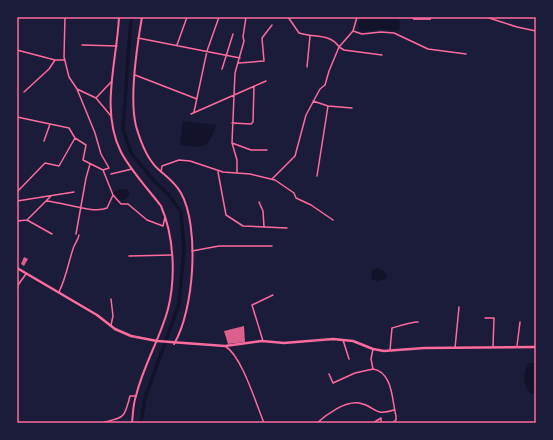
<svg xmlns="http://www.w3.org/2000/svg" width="553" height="440" viewBox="0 0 553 440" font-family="Inter,sans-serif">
<rect width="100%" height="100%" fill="#1b1b3a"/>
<path fill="#12122b" d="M361,17H399L400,29L395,31L382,29L362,32L359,30V21Z
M183,121L217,125C206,150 206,148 180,145Z
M120,189L128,190L130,194L125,200H117L114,192Z
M377,268L384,271L388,277L379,281L372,280L371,271Z
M536,363V393L531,394C523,386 522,373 529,363Z"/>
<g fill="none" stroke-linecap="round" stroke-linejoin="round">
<path stroke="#12122b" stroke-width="3.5" d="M131,17L123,129L131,153L155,182L168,194L181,212L184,251L179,304L145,398L141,423"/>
</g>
<path fill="#dd5f8e" d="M413,17H431V20H413Z
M24,257L28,259L24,266L21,264Z
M244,326L245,342L228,344L224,331Z"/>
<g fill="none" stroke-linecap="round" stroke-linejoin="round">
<path stroke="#ff6b9d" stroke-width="1.5" d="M65,17L64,57L69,77L77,89L95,133L101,154L109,168L103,170
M288,17L299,33C314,38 330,33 339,47L353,31L357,17
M486,17L517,27L536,31
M353,31L362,34L381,32L394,33L428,49L466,54
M138,38L240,58
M82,45L117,46
M177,45L187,17
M17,50L55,60H65
M239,63L264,61L262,38L272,25
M307,67L310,36
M222,69L233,34
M135,75L197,99
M77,89L96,98L111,116
M24,92L49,69L55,60
M96,98L111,82
M313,101L328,106L352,108
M194,112L207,51L219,17
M191,114L266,81
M17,117L69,128L75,138L86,145L83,160L103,170L113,195L121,204H128L147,220L163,226L165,217
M232,123L251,124L253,122L254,86
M44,141L50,124
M232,143L251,150H267
M161,172L162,166L179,160L190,161L223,172L250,174L275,180L294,193L296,198L311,205L333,220
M218,172L226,215L243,226L287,228
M237,172V160L232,143L234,95L235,73L244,41L243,37L246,17
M111,174L132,169
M317,176L328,106
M272,179L295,156L306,115L320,89L325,85L329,71L339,47L344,50L382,55
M17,192L45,163L59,166L75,138
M17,201L74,192
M46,201C62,202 93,214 107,208L113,195
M259,202L263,211L264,227
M27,220L51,196
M17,221L27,220L52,234
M76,234L86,178L90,164
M192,251L219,246H272
M129,256L172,255
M17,292L18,285L26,274
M59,292C66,278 68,264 73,249C74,244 78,241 79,235
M485,318H494L493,347
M111,325L113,316L111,299
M343,340L349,359
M263,341L252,305L273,295
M225,346C242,356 256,404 264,423
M517,346L520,322
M455,348L459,307
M373,349L371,359L373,369C393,372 392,401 396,416V420L392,423
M390,350L392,328C399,326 411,322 418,322
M329,374L333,383L355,373L373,369
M101,423C124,417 124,420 130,396H136
M317,423C327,414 345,401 359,403C375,405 372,417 394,410
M373,423L381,418V423
M501,423H502"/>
<path stroke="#ff6b9d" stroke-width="2" d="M119,17C117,61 100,110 121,152C131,171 148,189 161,206C174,236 176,277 168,309C160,339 143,366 136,396C133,404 133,414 132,423
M142,17C137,46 129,98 136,126C140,140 147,159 158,169C167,177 175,182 181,193C200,227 194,311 174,344"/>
<path stroke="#ff6b9d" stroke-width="2.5" d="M17,268L97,315L115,329L131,336L157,341L225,346L262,341L284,343L333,339L353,341L373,349L384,351L424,348L536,347"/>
</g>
<rect width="553" height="440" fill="none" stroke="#1b1b3a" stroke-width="36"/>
<rect x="18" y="18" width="517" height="404" fill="none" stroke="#ff6b9d" stroke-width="1.5"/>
</svg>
